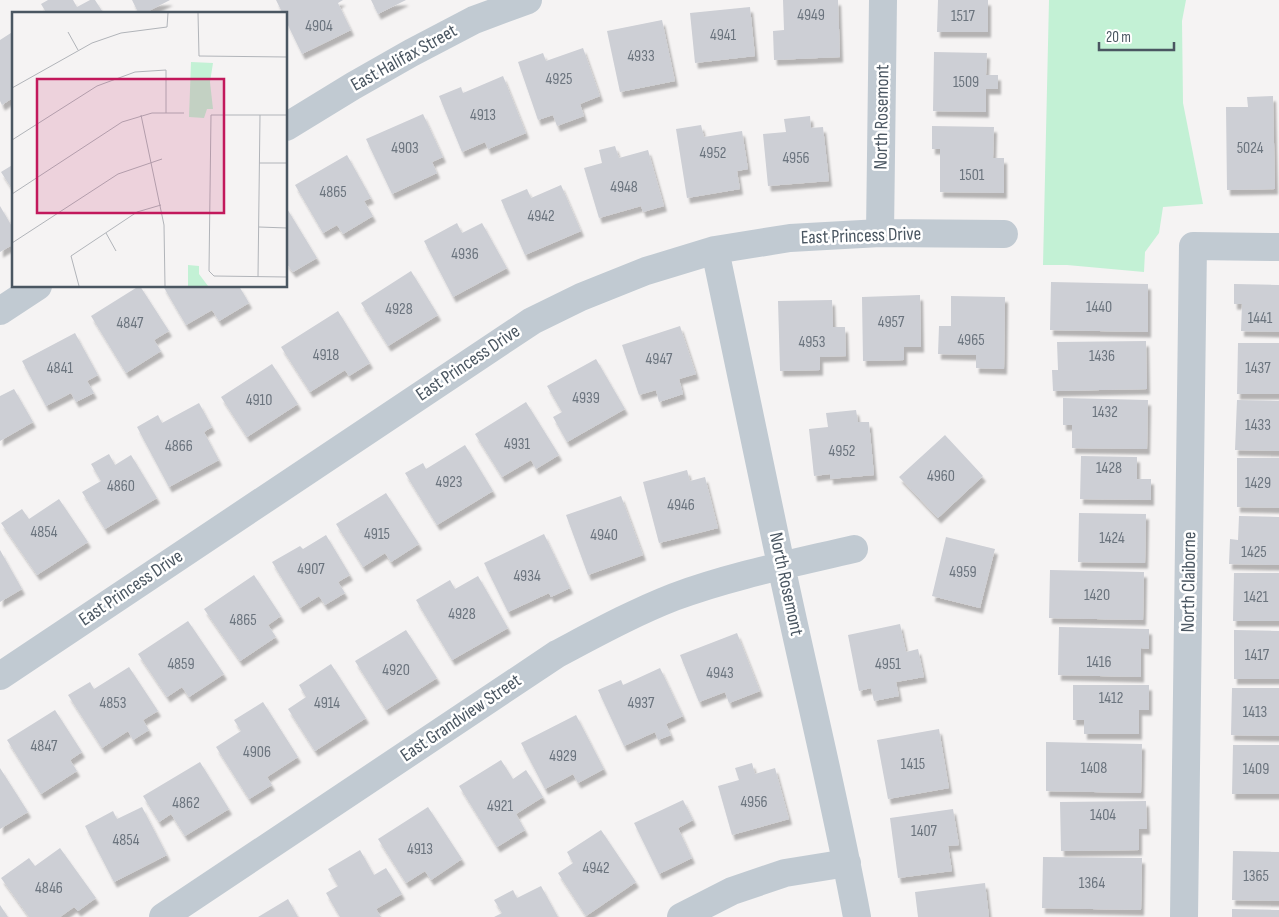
<svg xmlns="http://www.w3.org/2000/svg" width="1279" height="917" viewBox="0 0 1279 917" font-family="'Sofia Sans Condensed',sans-serif">
<defs>
<filter id="shadow"><feDropShadow dx="3" dy="5.5" stdDeviation="1" flood-color="#0004"/></filter>
</defs>
<rect width="100%" height="100%" fill="#f5f3f3"/>
<path fill="#c3f1d5" d="M1049,0H1186L1182,21L1183,103L1203,204L1163,207L1159,233L1145,252L1144,272L1067,265H1043Z"/>
<path fill="#cdcfd5" filter="url(#shadow)" d="M48,0H73L77,7L90,0H95L104,14H47L41,4Z
M132,0H170L143,14H139Z
M276,0H343L338,3L351,30L302,54L286,21V14H283Z
M371,0H406L378,14Z
M783,0H838L840,57L774,60L773,31L784,30Z
M938,0H988V32H937Z
M750,7L755,56L695,63L690,13Z
M662,20L675,81L620,92L607,31Z
M14,31V97L2,105L0,101V40Z
M583,48L600,96L580,104L584,116L557,126L553,115L538,120L518,62L543,53L546,61Z
M934,52L987,53L986,75H998V89H986V112L933,111Z
M503,76L526,133L488,149L485,142L462,152L439,96L461,87L463,93Z
M1273,96L1275,189L1227,190L1226,107H1248L1247,97Z
M423,114L443,157L432,162L437,173L392,194L366,139Z
M810,116L811,128L823,127L829,181L768,186L763,134L786,132L784,119Z
M701,125L704,137L742,131L748,169L737,171L740,189L687,198L676,129Z
M932,126L994,127L993,158H1004V193L940,192V149H932Z
M615,146L619,158L648,150L664,206L643,212L641,206L599,218L584,168L602,163L599,150Z
M347,155L371,198L364,201L373,216L343,234L337,225L323,233L295,185Z
M14,164V192L1,172Z
M561,185L581,231L525,255L501,200L527,189L531,198Z
M0,206L14,230V244L0,252Z
M286,207L317,258L293,272L286,263Z
M457,223L462,233L482,223L507,268L453,297L424,241Z
M411,271L438,315L388,346L361,303Z
M1051,282L1148,284V332L1050,330Z
M1234,284L1279,285V332L1241,331L1242,304H1234Z
M139,286H140L169,331L154,340L161,351L126,373L91,316Z
M163,286H239L249,303L219,321L212,310L186,325Z
M920,295L921,347H904V360L863,361L862,297Z
M951,296L1005,297L1004,369L976,368V355L938,354L939,326H951Z
M832,300L833,327H845L846,356L820,357V370L780,371L778,301Z
M338,311L370,363L349,376L345,370L310,392L281,347Z
M680,326L696,374L679,379L683,394L659,402L656,390L639,395L622,345Z
M75,333L98,375L87,381L94,393L76,402L71,393L46,406L22,361Z
M1146,341L1147,389L1053,391L1052,370H1058L1057,342Z
M1238,343H1279V394H1237Z
M596,359L625,409L567,442L553,417L562,412L547,386Z
M272,364L298,404L247,437L221,397Z
M14,389L33,422L0,441V396Z
M1063,398L1148,400L1147,449L1072,448V425H1063Z
M1237,400L1279,401V451L1235,450Z
M526,402L559,455L536,469L531,460L502,477L475,434Z
M199,403L212,427L204,432L219,460L169,487L137,427L158,415L162,423Z
M856,410L858,422H869L874,475L830,479V474L814,476L809,429L828,427L826,413Z
M945,435L983,476L938,518L899,477Z
M465,445L493,491L437,525L405,473L423,463L426,469Z
M109,454L115,465L131,455L157,498L105,529L82,492L101,481L91,464Z
M1081,456L1137,457V479H1151V500L1080,499Z
M1237,458H1279V508L1237,507Z
M687,470L690,481L705,477L718,528L659,543L643,482Z
M386,493L419,544L391,562L385,553L363,567L336,524Z
M621,496L643,555L588,575L566,515Z
M59,499L88,542L37,575L1,523L22,509L29,519Z
M1079,513L1146,514L1145,563L1078,562Z
M1239,516L1279,517V565L1229,564L1230,539L1238,540Z
M544,534L570,588L551,597L549,593L508,612L484,563Z
M326,535L350,575L338,582L345,593L325,605L319,596L300,608L272,562L300,546L303,549Z
M946,537L995,549L980,608L932,596Z
M0,550L22,589L0,602Z
M1050,570L1144,572L1143,620L1049,618Z
M1234,573H1279V621H1233Z
M254,575L281,616L268,625L276,637L240,661L204,609Z
M478,576L508,628L452,660L416,600L450,580L455,589Z
M188,621L224,674L189,697L182,687L167,697L138,654Z
M900,624L906,652L918,649L924,677L896,682L899,696L874,701L871,688L859,691L848,635Z
M1059,627L1149,629V649L1141,648V677L1058,675Z
M406,630L437,678L386,710L355,661Z
M1234,630L1279,631V679H1234Z
M737,633L760,691L729,703L725,692L699,702L680,655Z
M331,664L366,718L315,751L288,709L306,697L299,685Z
M129,667L158,711L143,720L149,730L133,740L128,731L102,748L68,695L90,682L94,689Z
M660,668L683,716L666,724L671,735L658,740L655,732L624,746L598,690L621,680L623,685Z
M1073,685H1149V710H1139V734H1084V720H1073Z
M1232,688H1279V736L1231,735Z
M263,702L298,757L267,777L272,785L249,799L216,747L241,731L234,720Z
M55,710L82,752L70,760L77,771L41,794L7,740Z
M576,715L604,769L578,783L573,774L545,789L521,743Z
M939,729L949,788L888,799L877,740Z
M1046,742L1142,744L1141,793L1046,791Z
M1233,745H1279V794H1232Z
M501,760L513,779L526,770L543,797L516,814L525,830L497,847L459,786Z
M200,762L229,809L185,836L171,814L159,822L143,796Z
M752,763L755,774L775,768L789,819L732,835L718,786L739,780L735,768Z
M0,768L28,812L0,829Z
M683,800L693,820L678,828L692,858L659,874L634,823Z
M1146,801L1147,829H1139V850L1061,851L1060,802Z
M142,807L167,855L114,882L85,826L113,811L117,819Z
M428,807L462,859L431,880L425,871L406,883L378,839Z
M953,809L959,845L948,846L952,871L898,878L890,818Z
M601,830L636,882L586,916L558,873L573,863L567,852Z
M60,848L96,898L78,911L74,907L60,917H29L1,878L29,858L35,866Z
M360,850L374,875L386,868L402,894L376,909L381,917H340L326,893L338,886L328,869Z
M1233,851L1279,852V901L1232,900Z
M1043,857L1142,858L1141,910L1042,908Z
M985,883L989,917H918L915,892Z
M541,886L558,917H494L502,913L494,900L513,890L517,898Z
M288,899L298,917H258Z
M0,905L8,917H0Z
M1232,909L1279,910V917H1232Z"/>
<g fill="none" stroke-linecap="round" stroke-linejoin="round">
<path stroke="#c1cad2" stroke-width="28" d="M286,127L353,86L411,53L474,20L528,0
M880,233L883,0
M715,250C737,355 759,460 781,565C806,683 835,799 857,917
M0,311L38,286
M0,676L532,321L581,297L646,271L715,250L790,238L880,233L1004,234
M163,917L557,654C595,634 633,613 674,597C730,576 795,563 854,549
M681,917L732,891L785,873L847,863
M1184,917L1193,246L1279,247"/>
</g>
<g text-anchor="middle" dominant-baseline="central" stroke-width="5" stroke-linejoin="round" paint-order="stroke">
<g font-size="16" fill="#6b747e">
<text x="811" y="15">4949</text>
<text x="963" y="16">1517</text>
<text x="319" y="26">4904</text>
<text x="723" y="35">4941</text>
<text x="641" y="56">4933</text>
<text x="559" y="79">4925</text>
<text x="966" y="82">1509</text>
<text x="483" y="115">4913</text>
<text x="405" y="148">4903</text>
<text x="1250" y="148">5024</text>
<text x="713" y="153">4952</text>
<text x="796" y="158">4956</text>
<text x="972" y="175">1501</text>
<text x="624" y="187">4948</text>
<text x="333" y="192">4865</text>
<text x="541" y="216">4942</text>
<text x="465" y="254">4936</text>
<text x="1099" y="307">1440</text>
<text x="399" y="309">4928</text>
<text x="1260" y="318">1441</text>
<text x="891" y="322">4957</text>
<text x="130" y="323">4847</text>
<text x="971" y="340">4965</text>
<text x="812" y="342">4953</text>
<text x="326" y="355">4918</text>
<text x="1102" y="356">1436</text>
<text x="659" y="359">4947</text>
<text x="60" y="368">4841</text>
<text x="1258" y="368">1437</text>
<text x="586" y="398">4939</text>
<text x="259" y="400">4910</text>
<text x="1105" y="412">1432</text>
<text x="1258" y="425">1433</text>
<text x="517" y="444">4931</text>
<text x="179" y="446">4866</text>
<text x="842" y="451">4952</text>
<text x="1109" y="468">1428</text>
<text x="941" y="476">4960</text>
<text x="449" y="482">4923</text>
<text x="1258" y="483">1429</text>
<text x="121" y="486">4860</text>
<text x="681" y="505">4946</text>
<text x="44" y="532">4854</text>
<text x="377" y="534">4915</text>
<text x="604" y="535">4940</text>
<text x="1112" y="538">1424</text>
<text x="1254" y="552">1425</text>
<text x="311" y="569">4907</text>
<text x="963" y="572">4959</text>
<text x="527" y="576">4934</text>
<text x="1097" y="595">1420</text>
<text x="1256" y="597">1421</text>
<text x="462" y="614">4928</text>
<text x="243" y="620">4865</text>
<text x="1257" y="655">1417</text>
<text x="1099" y="662">1416</text>
<text x="181" y="664">4859</text>
<text x="888" y="664">4951</text>
<text x="396" y="670">4920</text>
<text x="720" y="673">4943</text>
<text x="1111" y="698">1412</text>
<text x="113" y="703">4853</text>
<text x="327" y="703">4914</text>
<text x="641" y="703">4937</text>
<text x="1255" y="712">1413</text>
<text x="44" y="746">4847</text>
<text x="257" y="752">4906</text>
<text x="563" y="756">4929</text>
<text x="913" y="764">1415</text>
<text x="1094" y="768">1408</text>
<text x="1256" y="769">1409</text>
<text x="754" y="802">4956</text>
<text x="186" y="803">4862</text>
<text x="500" y="806">4921</text>
<text x="1103" y="815">1404</text>
<text x="924" y="831">1407</text>
<text x="126" y="840">4854</text>
<text x="420" y="849">4913</text>
<text x="596" y="868">4942</text>
<text x="1256" y="876">1365</text>
<text x="1092" y="883">1364</text>
<text x="49" y="888">4846</text>
</g>
<g font-size="19" fill="#4a5661" stroke="#fff">
<text transform="translate(404 58) rotate(-29)">East Halifax Street</text>
<text transform="translate(882 117) rotate(-89)">North Rosemont</text>
<text transform="translate(861 236) rotate(-2)">East Princess Drive</text>
<text transform="translate(468 363) rotate(-34)">East Princess Drive</text>
<text transform="translate(1189 582) rotate(-89)">North Claiborne</text>
<text transform="translate(786 584) rotate(78)">North Rosemont</text>
<text transform="translate(131 588) rotate(-34)">East Princess Drive</text>
<text transform="translate(461 718) rotate(-34)">East Grandview Street</text>
</g>
</g>
<g transform="translate(12 12)">
<rect width="275" height="275" fill="#f5f3f3"/>
<path d="M179,50L201,51L198,70L201,97H195L192,106L177,105ZM176,253L187,254V262L196,274H176Z" fill="#c3f1d5"/>
<path fill="none" stroke="#b1b4b9" stroke-width="1" d="M186,1L187,44L275,45M56,20L66,38M0,76L80,31L109,21L155,15L156,1M129,103L152,213L153,274M275,103H199L197,259L202,264L275,265M0,128L85,74L123,60L154,58V101M247,151H275M0,182L110,110L140,101H172M247,215L275,216M94,221L104,239M0,231L106,162L150,147M246,265L248,103M67,274L59,244L125,200L149,193"/>
<path fill="#c2185b" fill-opacity="0.15" stroke="#c2185b" stroke-width="2.5" d="M25,67H212V201H25Z"/>
<rect width="275" height="275" fill="none" stroke="#4a5661" stroke-width="2.5"/>
</g>
<path d="M1099 42v8h75v-8" fill="none" stroke="#4a5661" stroke-width="2.5"/>
<text x="1106" y="42" font-size="15" fill="#4a5661" stroke="#ffffff" stroke-width="4" paint-order="stroke">20 m</text>
</svg>
